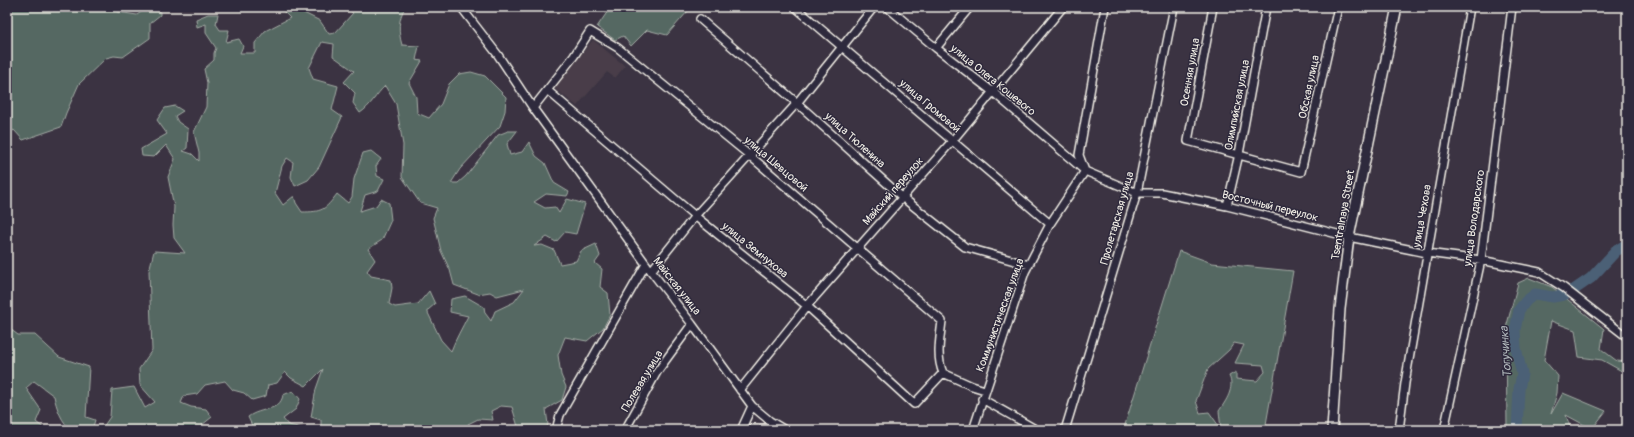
<svg xmlns="http://www.w3.org/2000/svg" width="1634" height="437" viewBox="0 0 1634 437" font-family="Pangolin,sans-serif">
<rect width="100%" height="100%" fill="#3b3342"/>
<filter id="ink" filterUnits="userSpaceOnUse"><feTurbulence type="fractalNoise" baseFrequency=".025" numOctaves="2"/><feDisplacementMap in="SourceGraphic" scale="8" xChannelSelector="R" yChannelSelector="G"/><feConvolveMatrix kernelMatrix="1 2 1 2 8 2 1 2 1" color-interpolation-filters="sRGB"/></filter>
<g filter="url(#ink)">
<path fill="#493e48" d="M593,40L625,66L615,78L607,72L577,106L554,88Z"/>
<path fill="#546862" stroke="#a4aca5" fill-rule="evenodd" d="M7,7H115L118,12L137,15L148,7H160V15L150,23V38L123,57L114,56L106,58L79,84L66,113L61,127L23,140L14,130L7,135Z
M279,7H292L320,21L329,34L335,33L353,13L343,7H405C398,20 398,31 402,45L419,46L416,60L422,61L409,83L416,97L417,113L429,118L441,104L449,84L459,74L471,72L485,76L506,97L505,111L500,126L460,169L451,183H458L466,176L498,135L508,131H517L507,144L510,155L522,152L529,142L536,156L545,163L554,183L569,192L567,196L546,194L534,202L545,208L555,207L559,213L567,199L585,204L576,234L565,232L556,242L547,237L534,246L542,245L554,250L560,264L576,261L581,251L596,244L600,256L595,263L602,269L600,287L608,293L610,315L603,328L587,341L565,337L558,355L561,375L566,387L562,400L546,409L548,425L544,430H519L512,407L501,406L491,411L493,420L478,419L468,424L470,430H321V420L311,417L316,389L323,369L306,386L291,378L285,372L277,383L268,385L266,396L252,400L244,393L233,390L225,381L205,385L197,394L184,396L181,403L191,407L206,409L212,417L202,425L209,430H106L103,427L110,417L112,390L134,387L145,408L155,402L140,385L139,369L152,350L149,271L154,251L185,253L174,238L173,225L174,207L168,177L175,159L166,145L154,157L142,156L141,149L167,134L157,120L165,108L175,106L183,111L175,116L178,122L188,129L187,148L183,151L192,154L199,161V153L194,132L206,107L207,83L204,69L214,60V53L216,48L206,33V24L197,27L196,19L208,14H218L216,24L220,30H229L226,42L239,39L243,46L240,53H255V43L265,31L290,18ZM322,42L334,44L333,56L354,71L344,82L355,93L353,103L360,113C371,106 376,94 385,86L396,104L403,145L402,177L420,203L437,208L433,218L436,230L441,251L450,270L454,285L478,294L490,292L497,296L524,289L514,302L495,311L491,321L485,313L484,307L465,296L451,299L450,312L468,316C462,328 456,338 451,351L441,340L428,313V310L435,304L429,291L418,304L395,307L389,304L392,288L391,280L371,276L367,271L375,260L368,249L382,240L391,220L389,203L381,199L376,206L360,211L365,195L378,191L384,179L377,176L376,166L381,159L371,151L363,153L354,179L352,197L348,203L337,194C325,210 322,212 302,212L296,203L294,196L283,205L275,193L282,166L287,158L293,162L291,177L295,186L308,180L319,167L342,117L332,110L338,86L313,79L309,68Z
M603,7H683L688,11L667,35L647,30L631,46L623,36L615,40L597,27L608,11Z
M1179,251L1212,263L1293,271L1265,430H1127L1124,428ZM1234,343L1244,345L1235,363L1263,365L1265,372L1257,381L1236,379V372L1229,376C1235,388 1226,401 1219,411L1221,429L1209,412L1200,413L1196,401L1208,369L1229,350Z
M1529,278L1552,287L1604,329L1601,349L1617,361L1627,362V374L1602,360L1579,357L1575,330L1551,321L1544,360L1558,376L1557,393L1551,414L1563,393L1606,411L1592,429L1566,415L1571,430H1507L1506,328L1518,283Z
M7,329H10L18,335H35L59,357L89,367L86,417L95,420L92,430C86,430 78,431 72,429C62,425 56,406 54,396L34,381L26,388L41,410L36,422L46,430H7Z
M293,391L300,399L296,409L283,419L288,425L303,428L304,430H253V428L248,417C261,407 280,412 283,395Z"/>
<g fill="none" stroke-linecap="round" stroke-linejoin="round">
<path stroke="#4b6076" stroke-width="11" d="M1517,430L1519,389L1522,374L1516,348L1515,330L1519,310L1526,301L1535,294L1553,297L1564,295L1575,289L1591,278L1616,251L1627,244"/>
<defs>
<path id="street" d="M461,7L498,55L533,108L651,271L692,324L752,406L770,421L785,430
M795,7L1050,224
M887,7L936,48L993,92L1085,171L1137,193H1162L1227,206L1349,237L1427,253L1481,260L1539,272L1564,288L1627,337
M1213,7L1188,141L1301,172L1338,7
M700,19L797,103L902,197L965,247L1029,265
M936,48L970,7
M547,90L695,216L807,306L914,404L943,373
M533,108L574,56L590,31L618,48L749,155L942,321C940,339 936,357 943,373L972,386L985,390
M1227,206L1239,154L1266,7
M651,271L695,216L797,103L874,7
M740,390L807,306L953,140L1063,7
M982,399L1037,430
M556,430L560,415L646,264
M625,430L657,372L692,324
M741,430L752,406
M743,430L755,428H780
M973,430L1025,272L1050,224L1085,171L1079,155L1105,7
M1065,430L1137,193L1174,7
M1399,430L1405,383L1470,7
M1444,430L1481,260L1512,7"/>
<path id="secondary" d="M1332,430L1340,309L1349,237L1397,7"/>
</defs>
<use href="#street" stroke="#f4f1e8" stroke-width="10"/>
<use href="#secondary" stroke="#f4f1e8" stroke-width="12"/>
<use href="#street" stroke="#2f2a3d" stroke-width="7"/>
<use href="#secondary" stroke="#2f2a3d" stroke-width="9"/>
</g>
</g>
<g text-anchor="middle" dominant-baseline="central" stroke-width="3" stroke-linejoin="round" paint-order="stroke">
<g font-size="11" fill="#f4f1e8" stroke="#2f2a3d">
<text transform="translate(1190 72) rotate(-80)">Осенняя улица</text>
<text transform="translate(993 80) rotate(39)">улица Олега Кошевого</text>
<text transform="translate(1309 87) rotate(-78)">Обская улица</text>
<text transform="translate(1237 105) rotate(-79)">Олимпийская улица</text>
<text transform="translate(930 106) rotate(40)">улица Громовой</text>
<text transform="translate(855 140) rotate(42)">улица Тюленина</text>
<text transform="translate(776 164) rotate(40)">улица Шевцовой</text>
<text transform="translate(893 191) rotate(-49)">Майский переулок</text>
<text transform="translate(1270 206) rotate(14)">Восточный переулок</text>
<text transform="translate(1343 215) rotate(-80)">Tsentralnaya Street</text>
<text transform="translate(1422 216) rotate(-80)">улица Чехова</text>
<text transform="translate(1117 218) rotate(-74)">Пролетарская улица</text>
<text transform="translate(1474 218) rotate(-82)">улица Володарского</text>
<text transform="translate(755 250) rotate(39)">улица Земнухова</text>
<text transform="translate(677 286) rotate(52)">Майская улица</text>
<text transform="translate(1000 315) rotate(-70)">Коммунистическая улица</text>
<text transform="translate(642 381) rotate(-59)">Полевая улица</text>
</g>
<g font-size="12" font-style="italic" fill="#b0b7ba" stroke="#2f2a3d">
<text transform="translate(1506 352) rotate(-94)">Тогучинка</text>
</g>
</g>
<rect width="1634" height="437" fill="none" stroke="#2f2a3d" stroke-width="24"/>
<rect x="12" y="12" width="1610" height="413" fill="none" stroke="#f4f1e8" stroke-width="1.5" filter="url(#ink)"/>
</svg>
